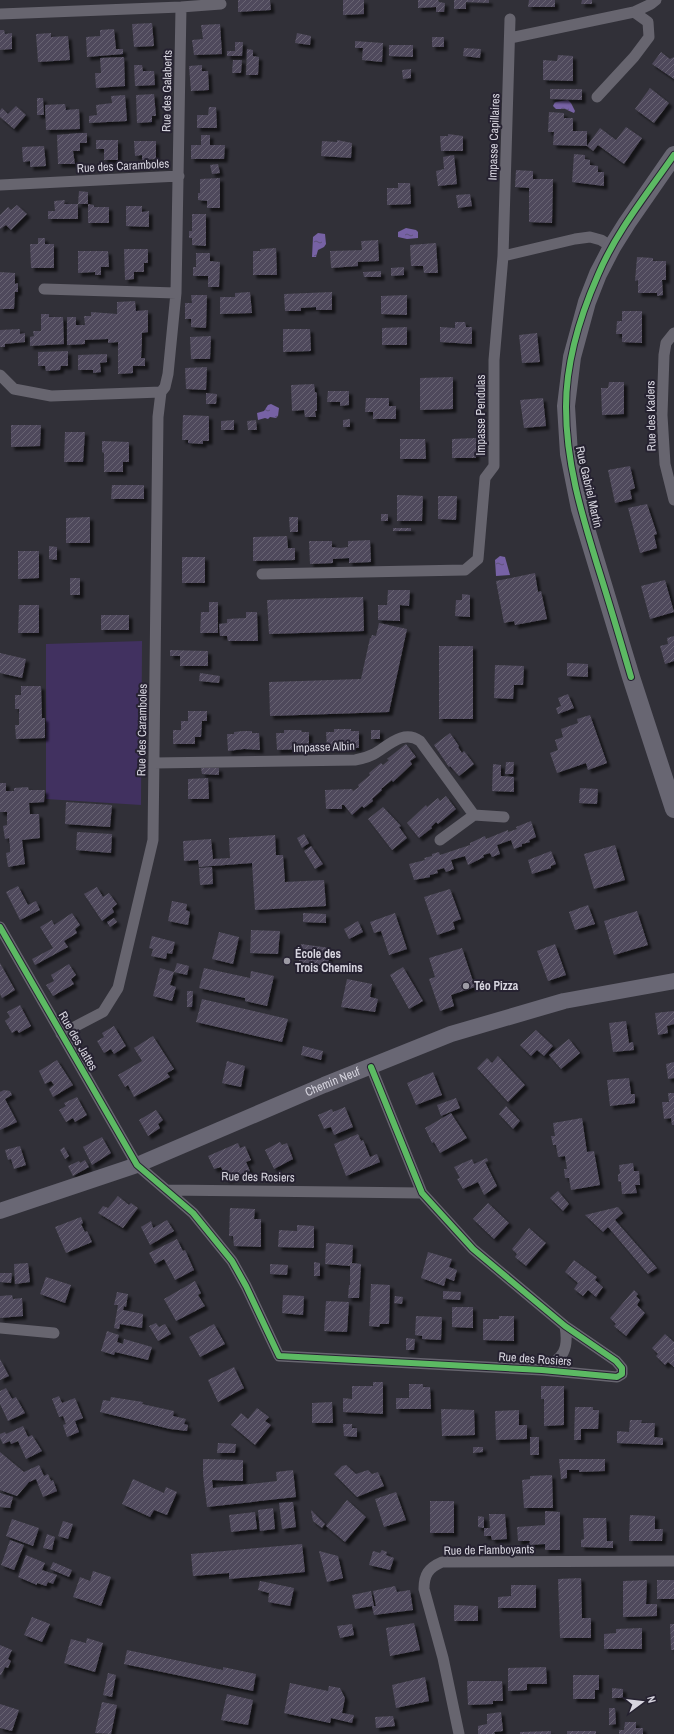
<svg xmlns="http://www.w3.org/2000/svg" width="674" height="1734" viewBox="0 0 674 1734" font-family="'Archivo Narrow',sans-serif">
<defs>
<pattern id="water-ripples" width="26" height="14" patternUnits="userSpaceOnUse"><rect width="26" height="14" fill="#7762a5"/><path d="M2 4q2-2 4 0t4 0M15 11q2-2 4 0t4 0" fill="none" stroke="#5e5379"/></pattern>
<pattern id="building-hatch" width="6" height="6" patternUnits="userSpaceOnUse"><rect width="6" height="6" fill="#4f4a5b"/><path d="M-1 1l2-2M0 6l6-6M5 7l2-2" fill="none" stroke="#686372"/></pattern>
<filter id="shadow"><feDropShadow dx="3.5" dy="3.5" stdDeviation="1" flood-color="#0009"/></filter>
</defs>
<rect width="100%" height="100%" fill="#313038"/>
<path fill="#413160" d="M142,641L141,805L46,799V644Z"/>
<path fill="url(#water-ripples)" d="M568,100L571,103L575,111L574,113L565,109H556L553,106L555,102Z
M406,228L416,230L418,232V238L407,239L398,237V232Z
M318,233L325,234L326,244L324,247L318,250L316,257H312L313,237Z
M271,404L279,408L278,416L276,418L270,417L268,419L265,418L258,420L257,413L264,411L268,405Z
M500,556L505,557L510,575L496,576L495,560Z"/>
<path fill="url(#building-hatch)" filter="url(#shadow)" d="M238,0H270L271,10L238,12Z
M343,0H364V14L343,15Z
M418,0H438L439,2L445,3L444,12H436V7L418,8Z
M454,0H489V3L466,2V9H454Z
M529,0H555V7H528Z
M582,0H592V4H581Z
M152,23L154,46L134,47L132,24Z
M220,24L222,54L194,55L192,40L203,39L201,25Z
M114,29L116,49H123V54L87,57L86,37L100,36V30Z
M0,30H4L5,34L12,33V49L0,50Z
M51,33V37L68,36L70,60L38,62L36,34Z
M297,33L311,36L310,45L295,43Z
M432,37H444V47H432Z
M355,41L383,43L382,62L362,60L363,48H355Z
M235,42H243L242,56H227V51H235Z
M389,45H413V57L389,56Z
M464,48L481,49L480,58L463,56Z
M247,49L253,50V56L259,57L258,75H246Z
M661,52L670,59L674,57V79L652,64Z
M558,55L573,56V81L543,80V60L557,61Z
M124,57L125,86L96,88L95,73H101L100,58Z
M233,60H242L241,73H232Z
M134,65H142L143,71H154L155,85L135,86Z
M202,65V71H208L209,90L191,91L189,66Z
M411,69V78L403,79L402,70Z
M650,88L669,103L654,123L635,109Z
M550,89H582V100L550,99Z
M154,94L156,116H152V122L137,123L136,95Z
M125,95L127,121L89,123V116L97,115L96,105L112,103L111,96Z
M37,98H43L44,115H37Z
M65,104L66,110L79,109L80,129L46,130L45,105Z
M16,106L26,115L14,129L0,117V111L2,108L8,114Z
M209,107H216L217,128H197V115H208Z
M549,112L564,113V118H573V131H587V146L600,128L616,140L626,127L642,138L624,164L598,145L593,151L587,146L553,145L554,132H548Z
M80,133H87V143H80V151H73L75,164H58L57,135Z
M448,134L463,136V151H441L440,136H448Z
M201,135H210V145H225L224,159H191V145H201Z
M96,140H118V160H104V149H96Z
M337,140L352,143L351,158L321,156L322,141L337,142Z
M134,141H156V159L142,160V155L135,156Z
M44,146L46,166L30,167V161L23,162L22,147Z
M574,154L585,155V159L590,160V165L598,166V172H604V186L572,182Z
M454,155L457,184L438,186L436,171L444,169L443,157Z
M218,164L220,173L212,174L210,165Z
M516,170L533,171V179H553L552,223L529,222V188L515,187Z
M220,178V208H207V201L198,200V193H200V179Z
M398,183H410L411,204L387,205V188H398Z
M79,191L88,192V204H78Z
M470,194L472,206L458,208L456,195Z
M65,200L64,204H78V219H48V211H55L54,201Z
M88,204L94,205V207H109V223H88Z
M17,205L27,214L11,230L6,225L0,229V215L8,207L11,210Z
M126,206H142V212L149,211V227L126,226Z
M192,214H206V246L192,245V238H189V231H192Z
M38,238H45V244H54V268H31L30,244H38Z
M378,240L379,261L358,262V266L331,268L330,251L362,250L361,241Z
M436,243L438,273H424L423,266H411L410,245Z
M276,248L277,275H253V251H261L260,249Z
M124,249H148V263H144V272H134V279L125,280Z
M78,251H108L109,267H101V275H95V272L78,273Z
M196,253H210V261L220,262L219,287H208V276H193V267H196Z
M637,257L653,258V261H666V280H662L663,295L657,296V293H638V280L635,281Z
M404,267V275L391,276V268Z
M381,271V277H364L363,272Z
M0,272L15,273V284L18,283V292H15L14,309H0Z
M250,292L252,313L220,314V297H235V293Z
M332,292V310H316V307L301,308V311H285L284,294Z
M191,295H207L206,328L191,327V319H185V303H192Z
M407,295V315L381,314V296Z
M135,301L136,311L148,310V332L142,333V341L141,358H145V366H133V373L118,374V342L108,343V339L85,340V344L67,345V317H76V325H85L84,316H91V312L117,314V302Z
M622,311H642V343L622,342V334H616L617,321H622Z
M41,314H49V317H63L64,344L30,346V337L34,336L33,331H41Z
M455,322H465L466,327H472V344L440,342V327L455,328Z
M407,327V345H382V328Z
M20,329V334L25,333V342L5,344V347H0V330Z
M283,329H310L311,351L283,352Z
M537,333L540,362L522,363L519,335Z
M211,336L210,359H191L190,337Z
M68,351V366H61L60,370L46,371L45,366H38V352Z
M107,354V362L100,363L101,372L93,373V370H78V355Z
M207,367L206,390L186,389L185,368Z
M453,377V409L420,410V378Z
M609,382H624V414L602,415L601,388H608Z
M314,384L315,392L317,393V411H315L316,417H305L304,410L292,411L291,385Z
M328,391H349V405L340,406V402H327Z
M206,393L217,394L216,404H206Z
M366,398H389V406H396V419H373V412H365Z
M543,398L546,426L524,428L520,400Z
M183,415L209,416V441H203V444L188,443V440H182Z
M350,419V427H343V420Z
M234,420V430H221V421Z
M256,420L257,430H248L247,421Z
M11,425H41L40,446L11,447Z
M65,432H85L83,462H64Z
M476,438V458H452V439Z
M400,439H425L426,459H400Z
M102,441L129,442V462H123V472H104V453L102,452Z
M630,466L635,488L630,490L632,499L615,503L608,470Z
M112,485H144V499H111Z
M397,495L423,496L422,521H397Z
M438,496H457L456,520L438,519Z
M647,504L657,534L654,535L657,548L640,553L628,508Z
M381,514H388V521H381Z
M90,517V543H66V518Z
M289,517H298V532H290Z
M393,528H411V531H393Z
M287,536L288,548H295V560L253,561V537Z
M370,540L371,562L349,563V558L333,559V563L310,564L309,541H332V547L340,548L348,547V541Z
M49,546L57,547V560L49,559Z
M18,551H39V578L18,579Z
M182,557H205V583H182Z
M535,573L538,592L541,591L547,619L515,625L514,621L504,623L496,581Z
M70,578H80V595H70Z
M665,580L674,612L650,619L641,586Z
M388,590H410L409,606L400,605V621L378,620V605H387Z
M462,594L470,595V617L455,616L456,600H462Z
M363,597L364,631L269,634L267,600Z
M209,602H218V633H200L201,612H209Z
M19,605H39V633H18Z
M246,612H257L258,641H228L227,636H220L219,624L227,623V619L246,618Z
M101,615H129V630H101Z
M379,623L407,629L389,712L270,716L269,682L361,679L370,638H371L372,635L376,636Z
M674,636V661L665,664L660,646L668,644L667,638Z
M439,646H473V719H439Z
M170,650L208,651V666H180V656H170Z
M0,653L26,659L22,678L0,673Z
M567,663L588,664V677L567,676Z
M495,665L524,666L523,685H514L513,699L494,698Z
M200,673L220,676L219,683L199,681Z
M21,686H41L42,718H45V738L16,739L15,725H19V709H15V695H21Z
M568,694L574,708L558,714L556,708L561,706L558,698Z
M188,711H207V721H202L201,737H195V744H173V730H181V721H188Z
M590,715L607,763L588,770L586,763L557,773L550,753L558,750L555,740L563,737L561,729L578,723L577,719Z
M334,729H351V731H359V748H327L326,732H334Z
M284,730H301L302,732H309V749L277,750L276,733H284Z
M371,730H380V739H371Z
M243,731H252V733H259L260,750L244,749L228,751L227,734H234V732Z
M450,733L459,746L458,747L462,753L464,751L474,764L459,776L450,766L449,767L434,745Z
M406,744L416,757L410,761L412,764L393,782L392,780L381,789L382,790L372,799L373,801L364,808L362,806L352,815L344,805H342V809H326L325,790L352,789L353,791L359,787L358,785L370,775L369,773L381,763L383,765L389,760L387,759Z
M506,762H514L513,774H505Z
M493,764L501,765V776L514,777V792L492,791Z
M201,768H219V775L202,774Z
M208,778L209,799H188V779Z
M0,783H6V791H14V788L28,787L29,790H45L44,802L29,803L30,814H39L40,838L22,840L25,864L8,867L6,853L10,852V846L9,838L5,839L3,826L7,825V812H0Z
M580,788L598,789L597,804L579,803Z
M446,796L456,809L438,824L436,822L431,827L432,828L419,838L407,823L426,805L427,807L438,798L440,801Z
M66,802L112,805L110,827L65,824Z
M383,807L401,826L399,827L407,838L392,850L368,819Z
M531,821L536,837L529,840L530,842L522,844V846L514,849L511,840L497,845L500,854L492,857L490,853L483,855L484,857L468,865L465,856L451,860L454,869L446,872L444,868L437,870L438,873L430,875V877L414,880L409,864L425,860L424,858L432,856V854L439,852L440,855L470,845V843L485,836L486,839L508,830V832L517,829L516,827Z
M77,832L112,834L111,853L76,850Z
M304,834L309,843L302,848L297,838Z
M275,835L276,855H283L285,882L324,880L326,906L255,910L252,863L199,867L198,860L184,861L183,841L211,839L213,859L230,858L229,838Z
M615,845L625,880L594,889L584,854Z
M311,846L323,864L315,869L304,851Z
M551,851L556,864L551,866V868L532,874L528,860Z
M212,867L213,884L200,885L199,868Z
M18,886L28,905L36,901L40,910L20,920L6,892Z
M97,887L103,897L109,893L117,904L112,908L114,912L102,921L84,894Z
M450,889L461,919L453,922L455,929L437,935L424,897Z
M172,901L187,904L186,910L190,912L188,925L168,921Z
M588,905L595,924L575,930L569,912Z
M637,911L648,945L614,955L604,921Z
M72,913L80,925L75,929L77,933L64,941L68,947L35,965L32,959L53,948L40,927L52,920L54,925Z
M303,913L326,914V923L303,922Z
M395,913L407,949L389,955L381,931L374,933L370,922Z
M114,918L117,922L110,927L107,922Z
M358,921L363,932L349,939L344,929Z
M251,930L280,931L278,954L250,953Z
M219,932L239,937L233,964L212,959Z
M152,936L175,942L172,954L167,953L166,959L151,956L153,949L149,948Z
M301,944L330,948L328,966L299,962Z
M555,944L566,975L548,981L537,951Z
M462,948L475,987L451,995L454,1006L440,1011L429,979L435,977L429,958Z
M0,963L15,990L2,998L0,994Z
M177,963L189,966L187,975L174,972Z
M69,964L76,975L71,979L74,984L53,996L46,985L54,981L51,975Z
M403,967L423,1001L409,1009L390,975Z
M160,968L174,972L170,985L176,987L172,1001L153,996Z
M204,968L250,978L251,971L274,976L267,1006L245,1001V998L199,988Z
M347,979L372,984L370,997L378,999L375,1012L341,1007Z
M187,991H193L192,1007H187Z
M202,999L288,1019L282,1042L196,1022Z
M20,1005L31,1026L19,1033L17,1030L12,1033L5,1021L10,1017L7,1012Z
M674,1011V1024L667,1026L668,1033L658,1035L655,1013Z
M626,1021L629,1043L633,1042L634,1050L613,1052L609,1023Z
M114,1026L126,1046L114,1054L111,1049L104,1053L97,1041L104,1037L102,1033Z
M536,1030L553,1046L544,1056L537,1050L531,1056L520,1045Z
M153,1036L174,1069L167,1073L170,1077L134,1097L128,1085L125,1087L118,1075L142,1061L134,1048Z
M569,1039L580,1053L561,1069L549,1055Z
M303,1046L323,1051L321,1060L301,1055Z
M498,1056L525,1085L508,1102L477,1068L487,1058L492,1063Z
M57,1060L73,1085L53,1097L49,1089L54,1085L51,1081L45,1084L39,1071Z
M227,1061L245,1066L241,1087L222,1083Z
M674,1062V1078L668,1079L666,1064Z
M433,1072L442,1095L416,1105L407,1083Z
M629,1078L631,1094H635V1103L610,1106L607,1080Z
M4,1090L10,1091L12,1095L5,1099L17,1122L0,1130V1092Z
M668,1093H674V1125H672L671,1118L664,1119L662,1102H669Z
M77,1097L87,1115L75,1122L73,1118L66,1122L59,1110L66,1106L64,1103Z
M456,1098L460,1108L441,1116L437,1105Z
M506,1106L520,1121L513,1129L499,1114Z
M345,1107L353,1127L334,1135L331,1127L324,1129L318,1115L332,1109L333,1112Z
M156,1110L163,1120L158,1124L160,1128L148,1136L139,1120Z
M451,1113L467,1138L440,1153L434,1142L432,1143L425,1128Z
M582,1118L587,1152L594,1151L600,1185L571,1190L569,1178H565L564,1169H567L565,1156L558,1157L556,1145H553L551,1136H555L553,1123Z
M358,1134L361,1141L363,1140L370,1157L377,1154L380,1162L346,1176L334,1144Z
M102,1137L111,1153L92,1165L83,1147Z
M280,1142L282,1145L287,1143L293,1159L274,1169L265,1150Z
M238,1143L240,1148L245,1146L251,1160L246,1162L250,1171L227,1180L221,1167L214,1169L208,1156Z
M20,1146L26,1165L14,1169L11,1159L8,1160L5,1150Z
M64,1147L69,1156L65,1159L60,1150Z
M487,1158L488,1161L485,1162L497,1186L484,1195L478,1182L463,1189L457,1179L460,1178L454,1167L472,1159L474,1164Z
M85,1160L89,1167L73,1176L68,1166L79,1161L80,1163Z
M633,1163L634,1171H639L640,1185H635L637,1193L622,1194L621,1182L618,1181V1175L620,1173L619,1165Z
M558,1191L569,1204L563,1211L550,1198Z
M118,1196L129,1205L131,1203L138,1208L123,1228L98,1213L103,1206L108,1208Z
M488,1203L509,1223L494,1239L473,1219Z
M618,1207L623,1213L615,1220L657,1268L648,1274L608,1227L603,1232L585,1215Z
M230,1208L255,1209L254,1219H261V1247L234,1246L233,1236H229Z
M81,1217L83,1223L81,1224L85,1232L87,1231L92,1242L66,1253L55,1227Z
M167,1220L174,1231L150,1245L141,1227L151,1221L153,1228Z
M297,1225L314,1226V1248L278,1247L279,1230L297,1231Z
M529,1228L546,1243L526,1266L515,1257L517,1254L512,1249Z
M177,1239L183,1251L185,1250L194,1270L175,1280L164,1259L155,1264L149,1253Z
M326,1243L353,1245L352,1263L361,1264L359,1298H348L349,1285H350V1266L325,1264Z
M428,1252L452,1259L449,1267L457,1270L454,1281L446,1278L444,1286L421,1278Z
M574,1260L597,1277L595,1280L603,1287L596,1297L588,1290L583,1296L574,1289L578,1283L565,1272Z
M314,1262L320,1263V1276H314Z
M28,1263L30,1282L15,1284L14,1264Z
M270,1264L288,1265L287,1275L270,1274Z
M0,1273H12L11,1283L0,1282Z
M46,1277L71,1285L65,1303L40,1294Z
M195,1281L201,1293L198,1295L205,1306L176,1321L164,1299Z
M371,1284L390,1285L389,1324H380L379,1327L369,1326Z
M634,1290L638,1294L636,1296L640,1300L637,1305L645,1313L626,1336L614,1326L616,1324L610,1318Z
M443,1291L461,1292L460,1300L443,1299Z
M117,1292L128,1294L126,1307L124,1306L123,1310L143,1314L142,1328L120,1324L119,1329L114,1328L118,1305H114Z
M12,1295L13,1299L22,1298L23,1316L0,1318V1296Z
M283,1295L304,1296L303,1315L282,1313Z
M395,1296L403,1297L402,1304L394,1303Z
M326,1301L349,1302L347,1332L324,1331Z
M452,1307H473V1328L452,1327Z
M416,1316L442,1317L441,1340L422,1339V1336L415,1335Z
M499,1316H514V1341L483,1340V1319H499Z
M156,1323L159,1327L165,1324L171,1334L158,1341L149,1326Z
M214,1324L225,1344L200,1357L189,1337Z
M107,1331L119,1335L117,1342L123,1344L124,1339L152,1347L148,1360L115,1352L114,1355L101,1351Z
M665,1334L674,1342V1367L668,1362L665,1365L656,1356L658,1354L652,1348Z
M406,1338L415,1339L414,1350H406Z
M0,1359L9,1376L0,1380Z
M234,1367L244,1388L218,1402L208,1380Z
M373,1382H383V1414L343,1412V1398L352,1399V1386H373Z
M409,1384H423V1387H430L431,1409H396V1398H409Z
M541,1386H564V1425L544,1426V1399H541Z
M6,1388L12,1399L16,1397L25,1413L8,1421L0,1404V1391Z
M59,1396L62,1403L75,1398L83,1418L75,1421L79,1432L67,1437L63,1425L66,1424L63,1416L59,1417L52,1399Z
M111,1397L143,1402L142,1404L174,1411L173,1416L186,1419L184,1424L188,1425L187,1431L170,1429L100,1412L103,1400L110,1401Z
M332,1402L333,1423H312V1403Z
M575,1407H593V1410H599L598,1429H581V1440H574Z
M257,1408L269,1417L265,1421L271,1425L255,1445L231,1425L241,1413L248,1419Z
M441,1409L474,1410L475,1435L442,1436Z
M519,1410V1425H527V1439L496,1440L495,1411Z
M630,1420H642L641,1423H655L654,1437L663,1438V1445L617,1443V1431L629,1432Z
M343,1424H352V1428H357V1437L344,1436Z
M23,1426L28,1437L32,1435L42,1451L26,1459L18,1441L11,1444L10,1441L3,1444L0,1438V1434L5,1432L6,1434Z
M530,1437H539V1455H530Z
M218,1443L236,1444L235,1453H217Z
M473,1447H483V1452L473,1453Z
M0,1452L24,1472L39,1465L44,1476L48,1474L51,1481L53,1480L57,1491L43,1497L36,1479L29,1482L17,1496L0,1490Z
M203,1459L243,1460V1481L212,1480L213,1488L277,1481L276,1472L293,1470L296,1497L207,1507L203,1474Z
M559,1459H605V1471L579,1472V1470H567V1478L561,1479Z
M346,1465L356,1474L368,1470L372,1474L378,1472L384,1486L357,1497L334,1474L342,1466Z
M552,1475L553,1508H524L522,1480L530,1479V1476Z
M133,1479L164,1493L166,1487L177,1492L167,1515L154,1510L150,1517L122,1504Z
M396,1492L406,1520L384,1527L375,1499Z
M0,1493L13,1497L10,1508L0,1507Z
M347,1500L366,1517L345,1542L326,1526Z
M430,1501H454V1533H430Z
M293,1502L296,1527L282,1529L279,1503Z
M273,1508L275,1529L260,1531L258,1510Z
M311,1510L325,1524L322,1528L313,1521Z
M545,1511L560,1512V1550H545V1544L529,1545L530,1541H518L517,1527L545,1525Z
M255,1512L257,1529L231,1532L229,1515Z
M489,1514H505L507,1539L492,1540L491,1536H484V1528L478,1527V1516L484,1517V1528H490Z
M630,1515L655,1516V1529H663L662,1541H629Z
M583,1518H606L607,1541H613V1548L581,1547V1540L584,1539Z
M12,1519L39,1528L33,1546L6,1536Z
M63,1521L73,1524L68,1539L58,1536Z
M47,1534L55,1537L52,1550L43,1548Z
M10,1540L24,1545L14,1570L1,1565Z
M302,1544L305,1572L229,1579V1573L193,1576L191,1554Z
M382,1550L387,1552L386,1555L394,1558L390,1570L369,1565L373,1551L380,1553Z
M319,1551L338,1556L343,1578L327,1582Z
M26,1555L45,1563L42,1570L57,1575L53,1584L48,1582L46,1586L37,1583V1585L18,1577Z
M53,1562L72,1570L69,1577L50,1569Z
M93,1571L111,1577L101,1606L73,1597L80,1577L90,1581Z
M581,1578L582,1618H591V1638H560L558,1579Z
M647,1580L646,1604H657V1616L623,1617V1581Z
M657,1580H674V1599H657Z
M260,1581L294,1588L290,1606L268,1602L269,1593L258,1590Z
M511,1585H536V1608H498V1597L511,1596Z
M395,1586L397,1592L410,1590L413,1610L374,1615L372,1606L355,1609L352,1595L371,1591L374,1606H376L373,1591Z
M454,1605L478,1606V1621H454Z
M32,1617L50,1624L42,1642L24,1635Z
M414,1623L420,1650L390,1656L386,1628Z
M352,1624L354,1635L340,1638L337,1626Z
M670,1624H674V1650H671Z
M642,1628V1649H604V1634L616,1633V1629Z
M87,1638L103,1643L95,1672L64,1663L71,1639L86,1643Z
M0,1645L12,1650L8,1659L11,1661L8,1668L5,1667L1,1675H0Z
M127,1650L223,1670V1667L256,1674L253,1691L124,1664Z
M546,1667L547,1684H527V1690L508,1691V1668Z
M108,1673L116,1675L112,1697L103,1695Z
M573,1675H599V1690H595V1699H573Z
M425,1677L429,1701L396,1708L392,1685Z
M467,1681H502L503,1701H493V1704L468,1705Z
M290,1683L328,1691L329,1686L340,1688L345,1698L342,1713L354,1715L352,1723L331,1718L330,1723L284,1713Z
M612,1688L623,1689V1698H612Z
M227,1694L253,1700L248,1725L221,1720Z
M102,1702L117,1705L111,1734L95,1733Z
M0,1704L19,1710L12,1731L0,1728Z
M609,1708H615L616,1724L609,1725Z
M501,1712L503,1731L494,1732L495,1734H478V1726L487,1724V1714Z
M393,1716L395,1726L376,1728L375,1717Z
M625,1722H636V1728H643V1734H619V1730H624Z
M551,1731V1734H520V1732Z
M567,1731H596V1734H567Z"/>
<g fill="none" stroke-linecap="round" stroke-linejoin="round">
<path stroke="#67656f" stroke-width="11" d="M0,14L181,7L221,4
M510,38L634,12L651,4L656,0
M597,97L634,57L649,37L648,22L634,12
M0,185L179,176
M503,256L575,239L590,237L601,240L612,247
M44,289L176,293
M674,333L666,343L664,355L662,415L665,464L674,500
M0,375L14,389L51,396L161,392
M262,574L465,570L478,559L485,478L494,466V360L503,256L510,19
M154,763L355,760C362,759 368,757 374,754C388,746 403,729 420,741L474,815
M440,840L474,815L504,817
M0,927L137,1165L193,1213L232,1261L246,1286L279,1356L542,1370L617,1377L622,1374V1368L616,1361L565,1326L473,1249L422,1193L371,1067
M61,1034L103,1012L118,988L153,840L158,417L161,392L165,387L168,374L176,293L181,7
M166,1190L422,1193
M0,1328L54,1333
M542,1369C564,1359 569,1349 565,1326
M459,1734L443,1658L424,1589C424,1575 428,1568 442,1562L674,1561"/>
<path stroke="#696774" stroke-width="16" id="s1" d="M0,1211L137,1165L324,1085L451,1034L564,1001L674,981"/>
<path stroke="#686672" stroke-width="18" d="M674,155L627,223L612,247L598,274L587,302L572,357L566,406L569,454L580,509L631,677L674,809"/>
<defs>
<path id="cycleway" d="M631,677C620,639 609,602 597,564C581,512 566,462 566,407C566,363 580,316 598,275C616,232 647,194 674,155
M0,927L137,1165L193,1213L232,1261L246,1286L279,1356L542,1370L617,1377L622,1374V1368L616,1361L565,1326L473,1249L422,1193L371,1067"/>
</defs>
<use href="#cycleway" stroke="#262231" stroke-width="8"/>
<use href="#cycleway" stroke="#5cba63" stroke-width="6"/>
</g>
<g fill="#9d9ba5" stroke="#262231" stroke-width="1.5">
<circle cx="287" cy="961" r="4"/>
<circle cx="466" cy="986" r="4"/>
</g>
<g text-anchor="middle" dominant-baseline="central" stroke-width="4" stroke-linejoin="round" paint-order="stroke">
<g font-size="12" fill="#d7d5df" stroke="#262231">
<text transform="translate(167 91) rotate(-89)">Rue des Galaberts</text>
<text transform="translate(494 137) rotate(-88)">Impasse Capillaires</text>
<text transform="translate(123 166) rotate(-3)">Rue des Caramboles</text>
<text transform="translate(481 415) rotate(-90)">Impasse Pendulas</text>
<text transform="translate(651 416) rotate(-91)">Rue des Kaders</text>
<text transform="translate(589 487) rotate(77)">Rue Gabriel Martin</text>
<text transform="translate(142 730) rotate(-89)">Rue des Caramboles</text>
<text transform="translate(324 747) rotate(-2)">Impasse Albin</text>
<text transform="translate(78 1041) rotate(60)">Rue des Jattes</text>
<text stroke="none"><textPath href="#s1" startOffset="357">Chemin Neuf</textPath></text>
<text transform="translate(258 1177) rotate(1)">Rue des Rosiers</text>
<text transform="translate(535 1359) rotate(4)">Rue des Rosiers</text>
<text transform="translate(489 1550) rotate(-1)">Rue de Flamboyants</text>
</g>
<g font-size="12" font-weight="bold" fill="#d7d5df" stroke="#262231" text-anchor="start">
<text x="295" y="954">École des<tspan x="295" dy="14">Trois Chemins</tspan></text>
<text x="474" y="986">Téo Pizza</text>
</g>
</g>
<g transform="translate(642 1702) rotate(75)" stroke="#262231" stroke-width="3" paint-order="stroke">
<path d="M0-3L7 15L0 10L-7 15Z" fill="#d7d5df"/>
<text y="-6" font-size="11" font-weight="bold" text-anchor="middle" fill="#d7d5df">N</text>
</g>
</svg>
